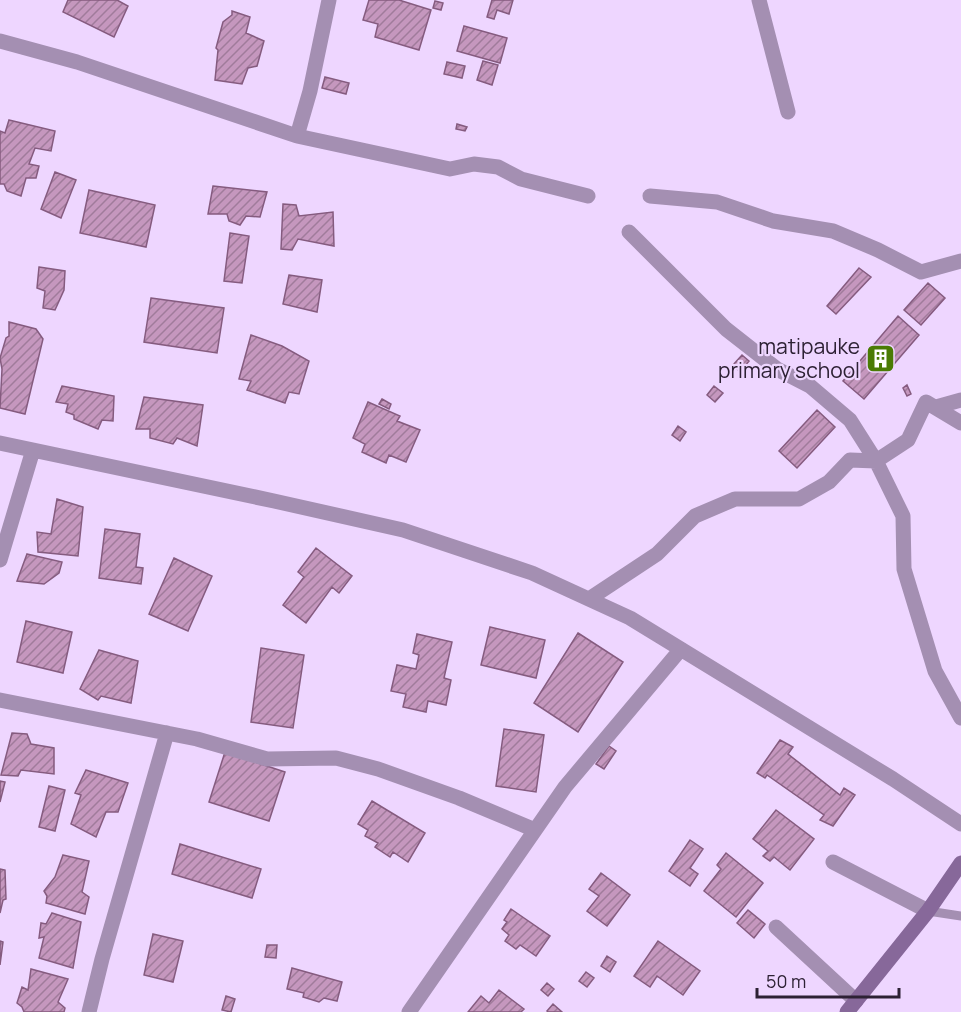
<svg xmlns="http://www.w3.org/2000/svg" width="961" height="1012" viewBox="0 0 961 1012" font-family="Manrope,sans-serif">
<defs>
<pattern id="building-hatch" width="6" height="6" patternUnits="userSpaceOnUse" patternTransform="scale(1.5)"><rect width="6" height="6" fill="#c597be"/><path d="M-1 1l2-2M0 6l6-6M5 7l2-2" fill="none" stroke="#a07b9b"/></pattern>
</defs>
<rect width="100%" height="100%" fill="#eed6ff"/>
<path fill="url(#building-hatch)" stroke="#855b7f" stroke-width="1.5" d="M68,0H117L128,6L114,37L63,12Z
M369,0H399L431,10L419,50L375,37L378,24L363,20Z
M492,0H513L509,14L497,10L494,19L487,17Z
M435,1L443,3L441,10L433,8Z
M232,11L250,17L246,33L264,41L257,66L248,68L242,84L215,80L218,50L216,48L223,22L232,15Z
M464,26L507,38L500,63L457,51Z
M483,61L498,65L492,85L477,80Z
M447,62L465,66L462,78L444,74Z
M325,77L349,83L346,94L322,88Z
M9,120L55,131L51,151L35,148L29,164L39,166L36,178H26L21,196L7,191L4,184H0V131L5,133Z
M457,124L467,127L465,131L456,129Z
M55,172L76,180L61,218L41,209Z
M213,186L267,192L260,217L246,216L240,225L229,221L227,214H208Z
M89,190L155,205L146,247L80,233Z
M283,204L296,205L299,216L333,212L334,246L298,239L292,250L281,249Z
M230,233L249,236L242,283L224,281Z
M39,267L65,271L64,290L55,310L43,308L45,291L37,288Z
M859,268L871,277L836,314L827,306Z
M289,275L322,280L317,312L283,304Z
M928,283L945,298L921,325L904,310Z
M151,298L224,308L217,353L144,342Z
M898,316L919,335L864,399L843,381Z
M9,322L36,329L43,339L25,414L0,408L2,369L0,358L6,338L9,336Z
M251,335L282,346L309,361L299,394L289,392L285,403L247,390L251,381L239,379Z
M742,355L749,361L740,372L733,365Z
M907,385L911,394L907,396L903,388Z
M62,386L114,396L113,421L102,420L98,429L74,419V415L66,412L68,404L56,402Z
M714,386L723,393L715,402L707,395Z
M144,397L203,405L197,446L177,438L173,444L150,438V429H136Z
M382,399L391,404L389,409L379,404Z
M368,402L400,416L397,421L420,430L406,462L389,455L386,463L362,452L365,444L353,438Z
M817,410L835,427L797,468L779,451Z
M678,426L686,432L680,441L672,435Z
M57,499L83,507L78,556L38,552L37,532L51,534Z
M105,529L140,534L136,567L143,568L141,584L99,578Z
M316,548L352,576L339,593L332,587L306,623L283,605L304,577L298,572Z
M27,554L62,562L59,573L44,584L17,581Z
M174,558L212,576L188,631L149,614Z
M26,621L72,632L63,673L17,662Z
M490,627L545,640L536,678L481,665Z
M578,633L623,662L578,732L534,703Z
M417,634L452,642L444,678L451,680L446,705L428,701L426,712L403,707L406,694L391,691L397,665L416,669L419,655L413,653Z
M261,648L304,655L293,728L251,722Z
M99,650L138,661L131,703L101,696L98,700L80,689Z
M504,729L544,735L536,792L496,786Z
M12,733L27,734L31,744L54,748V774L21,770L18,776L1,775Z
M780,740L793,747L788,754L840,795L844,788L855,795L833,826L820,820L824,815L767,775L765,778L757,773Z
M609,746L616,751L604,769L596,764Z
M225,752L285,772L269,821L209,802Z
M86,770L128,783L118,812H106L96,837L71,824L81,795L75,793Z
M0,781L5,782L0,802Z
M49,786L65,790L55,831L39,827Z
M372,801L425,833L408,862L393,852L390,857L375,847L378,843L365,836L368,830L358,824Z
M776,810L814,839L790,870L774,857L770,861L763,856L768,851L753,839Z
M690,840L703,849L690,868L698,874L690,886L669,871Z
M180,844L261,869L252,898L172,874Z
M726,853L763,883L736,917L704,891L721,869L717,865Z
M63,855L89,861L82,892L89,897L85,914L46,903L47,896L44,891L55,877Z
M0,869L5,870L6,899L3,900L0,913Z
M601,873L630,895L607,926L587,911L599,896L589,889Z
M511,909L550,936L536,956L520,945L516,949L505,941L509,935L502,929L507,922L504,920Z
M748,910L765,924L754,938L737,923Z
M52,913L81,922L73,968L39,958L44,937L39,938L41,923L46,924Z
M153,934L183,941L173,982L144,975Z
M0,941L3,942L0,965Z
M658,941L700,971L683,995L657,976L650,987L634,976Z
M267,945H277L276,958L265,957Z
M607,956L616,962L610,972L601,966Z
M292,968L342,982L337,1001L324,998L319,1002L303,997L304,993L287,989Z
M31,969L68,979L58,1002L65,1008L64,1012H24L22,1007L17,1003L22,987L28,990Z
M586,972L594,978L587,987L579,981Z
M547,983L554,989L548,996L541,990Z
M499,990L524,1009L521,1012H468L481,996L489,1003Z
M226,996L235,999L231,1012L222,1010Z
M553,1004L562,1012H548L547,1011Z"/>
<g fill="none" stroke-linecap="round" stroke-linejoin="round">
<path stroke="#a48fb2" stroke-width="9" d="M928,911L961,916"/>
<path stroke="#a48fb2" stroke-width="15" d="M759,0L788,112
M0,41L77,62L297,136L310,91L329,0
M297,136L450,169L474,164L498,167L521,179L588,196
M650,196L717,202L773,221L833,231L878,250L921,272L961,261
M629,232L726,329L777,369L810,386L850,420L876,461L903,516L904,569L935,671L961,718
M936,407L961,400
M0,443L274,501L403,530L532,573L630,618L893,779L961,824
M0,560L33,450
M589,599L657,554L695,516L735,499H799L829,482L850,460L876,461L908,440L926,402L961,423
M0,700L197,739L267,759L336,758L378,769L459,798L535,830
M833,862L928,911
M776,927L856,1001
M89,1012L102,959L167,733
M409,1012L565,787L681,649"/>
<path stroke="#87689a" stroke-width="15" d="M847,1012L928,911L961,863"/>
</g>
<defs>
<symbol id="building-square" viewBox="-11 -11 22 22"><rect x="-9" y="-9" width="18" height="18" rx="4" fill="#4a7b04" stroke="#eed6ff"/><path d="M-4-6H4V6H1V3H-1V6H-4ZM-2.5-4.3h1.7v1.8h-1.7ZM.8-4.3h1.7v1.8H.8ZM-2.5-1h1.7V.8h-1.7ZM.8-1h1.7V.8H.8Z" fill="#fff"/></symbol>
</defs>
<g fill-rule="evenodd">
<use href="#building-square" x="864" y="342" width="33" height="33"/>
</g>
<g text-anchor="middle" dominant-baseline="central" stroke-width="4.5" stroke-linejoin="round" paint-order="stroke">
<g font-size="21" fill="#2d2134" stroke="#eed6ff" text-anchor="end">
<text x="860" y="346">matipauke<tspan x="860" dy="24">primary school</tspan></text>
</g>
</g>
<path d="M757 988v9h142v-9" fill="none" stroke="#2d2134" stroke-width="3"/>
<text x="766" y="988" font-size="18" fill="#2d2134" stroke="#eed6ff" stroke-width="4.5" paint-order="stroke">50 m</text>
</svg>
